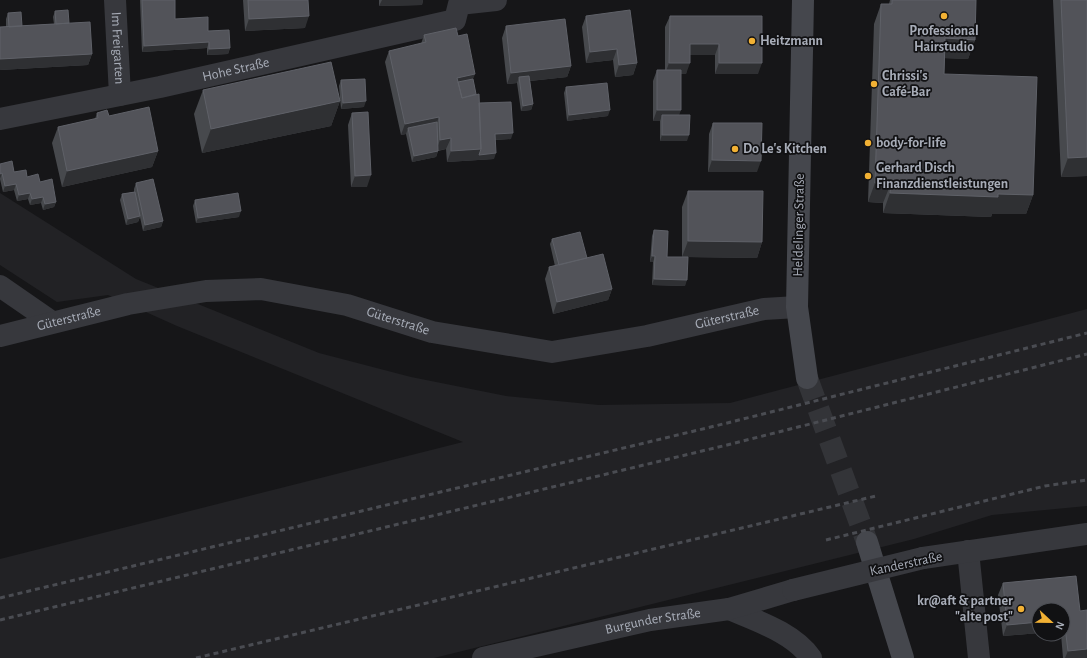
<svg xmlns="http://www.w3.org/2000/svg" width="1087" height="658" viewBox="0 0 1087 658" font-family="'Alegreya Sans',sans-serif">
<rect width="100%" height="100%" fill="#161618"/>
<path fill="#222225" d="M0,193L136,279L319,353L411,377L506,396L599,405L730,403L1087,309V506L992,515L914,539L434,658H0V559L463,442L177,326L108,295L57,302L0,265Z"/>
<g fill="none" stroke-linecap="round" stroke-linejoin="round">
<path stroke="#333438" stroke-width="22" stroke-dasharray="22 11" stroke-linecap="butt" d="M807,378L867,542"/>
<g stroke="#37383d" stroke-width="22">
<path id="s1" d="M115,0L120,95"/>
<path id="s2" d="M0,119L160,87L455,20L459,4L496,0"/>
<path d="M0,286L52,322"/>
<path id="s3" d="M0,336L128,304L206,291L261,289L347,305L432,332L552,352L647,336L764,309L797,307"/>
<path d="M968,551L979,658"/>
<path d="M923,558L1087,534"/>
<path d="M729,609C757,621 794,633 811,658"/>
<path id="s4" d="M483,658L650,620L729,609L793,590"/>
</g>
<path stroke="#45474d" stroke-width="22" d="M803,0L797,307L807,378
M867,542L903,658"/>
<path stroke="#4a4c52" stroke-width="3" stroke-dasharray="5 4" stroke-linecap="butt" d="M826,540L1045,486L1087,480
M0,598L715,426L1087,333
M0,620L727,445L1087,354
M196,658L876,496"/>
<path stroke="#37383d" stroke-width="22" d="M793,590L923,558"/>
</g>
<path fill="#47494d" d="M140,0H175V19L208,31L230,48L228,54L207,55V48L142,52Z
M243,0H308L305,28L245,31Z
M379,0H423L422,5L379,6Z
M890,0H976L975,40L968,59L945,58L944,74L1033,195L1026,214H992L991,217L883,213V203L868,202L874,24L881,4H889Z
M1053,0H1087V176L1061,177Z
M55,11L69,23L92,54L88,65L0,70V27H6V19L8,13L22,26L54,24L53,17Z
M586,16L637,63L633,75L615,77L613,60L586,63L582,27Z
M670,16H762L758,74H715V55H690L686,74H681L679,115L687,141H660V121H653V81L657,70H665V27Z
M506,26L571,66L567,77L530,81L533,104L531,110L521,111L517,83L507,84L502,38Z
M424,35L458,36L473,79L476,94L479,103L511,139L495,140L494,159L447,162L446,149L438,151L436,157L412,162L406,134L401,135L385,62L389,51L421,44Z
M341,80L364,107L341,109L339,86Z
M566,87L608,116L567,121L564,93Z
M203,90L340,101L331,126L202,153L194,114Z
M97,113L109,116L158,151L152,167L62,187L52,143L58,127L95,119Z
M352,113L367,187H351L348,125Z
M713,123L757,172H708L709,134Z
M0,164L14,172L40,182L56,202L54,207L43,210L41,203L30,205L28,199L17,201L14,190L3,192L0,179Z
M136,183L163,221L161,227L143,231L140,217L138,222L126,225L120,200L122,194L134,192V189Z
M688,191L762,242L757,258L688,257L685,286L652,285L653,262H650L652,236L654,230L667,257H682V207Z
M195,200L239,217L196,223L193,206Z
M552,239L587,258L612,289L608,300L553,314L545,279L549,267L555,266L550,244Z
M1003,583L1080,611L1087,658H1063L1061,634H1063V610H1039V633L1003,636L998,595Z"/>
<path fill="#2f3033" d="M382,0H423L422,5L379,6Z
M309,16L305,28L245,31L249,19Z
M945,38L975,40L968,59L938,58Z
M209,42L207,48L142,52L144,46Z
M690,44H719L715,55H686Z
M230,48L228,54L207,55L209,49Z
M617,49L613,60L586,63L590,52Z
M92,54L88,65L0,70V59Z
M637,63L633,75L615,77L619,65Z
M669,63H690L686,74H665Z
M719,63H762L758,74H715Z
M571,66L567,77L520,82L519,77L517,83L507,84L511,73Z
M475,74L471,85L456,88L457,78Z
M340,101L331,126L202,153L211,129Z
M366,101L364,107L341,109L343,103Z
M533,104L531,110L521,111L523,106Z
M610,110L608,116L567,121L569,115Z
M657,110H681L677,121L662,115L660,121H653Z
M439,117L435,128H408L406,134L401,135L405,124Z
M513,133L511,139L493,140L495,134Z
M662,135H689L687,141H660Z
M451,138L446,149L436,151L440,140Z
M481,149L496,153L494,159L447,162L451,151Z
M158,151L152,167L62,187L67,171Z
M438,151L436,157L412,162L414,156Z
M1087,157V176L1061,177L1068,158Z
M712,160L761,161L757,172H708Z
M2,173L0,179V174Z
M371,175L367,187H351L355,176Z
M875,183H891L883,203L868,202Z
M16,184L14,190L3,192L5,186Z
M30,193L28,199L17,201L19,195Z
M890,193L998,194L1033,195L1026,214H992L991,217L883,213Z
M43,197L41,203L30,205L32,199Z
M56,202L54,207L43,210L45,204Z
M241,211L239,217L196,223L198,218Z
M140,216L138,222L126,225L128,219Z
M163,221L161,227L143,231L145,225Z
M688,241L762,242L757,258L682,257Z
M652,256H655L653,262H650Z
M654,279L687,280L685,286L652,285Z
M612,289L608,300L553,314L557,302Z
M1039,622V633L1003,636L1007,625Z
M1087,649V658H1065L1068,651Z"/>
<path fill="#525359" stroke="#5f6168" d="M142,0H175V19L208,17V31L229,30L230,48L209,49V42L144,46Z
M248,0H308L309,16L249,19Z
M892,0H976L975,40L945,38L944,74L1037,77L1033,195L998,194V197L890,193L891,183H875L881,4H892Z
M1061,0H1087V157L1068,158Z
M68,10L69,23L56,24L55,11Z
M630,10L637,63L619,65L617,49L590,52L586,16Z
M21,12L22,26L9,27L8,13Z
M670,16H762V63H719V44H690V63H669Z
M565,19L571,66L511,73L506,26Z
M90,22L92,54L0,59V27Z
M456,28L458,36L467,34L475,74L457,78L462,98L479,94L481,149L451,151V138L440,140L439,117L405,124L389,51L426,42L424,35Z
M331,62L340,101L211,129L203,90Z
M657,70H681V110H657Z
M529,76L533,104L523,106L519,77Z
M365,79L366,101L343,103L341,80Z
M473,79L476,94L462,98L458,82Z
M607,83L610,110L569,115L566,87Z
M511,102L513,133L495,134L496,153L479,155L481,149L479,103Z
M149,107L158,151L67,171L58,127L98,118L97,113L107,110L109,116Z
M368,112L371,175L355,176L352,113Z
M662,115H690L689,135H662Z
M437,122L438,151L414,156L408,128Z
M713,123H762L761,161L712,160Z
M12,161L14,172L26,170L27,177L38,174L40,182L52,179L56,202L45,204L43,197L32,199L30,193L19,195L16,184L5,186L2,173L0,174V164Z
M153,179L163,221L145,225L136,183Z
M688,191H763L762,242L688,241Z
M135,192L140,216L128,219L122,194Z
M238,193L241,211L198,218L195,200Z
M654,230L668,231L667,257H688L687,280L654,279L655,256H652Z
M580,232L587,258L559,265L552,239Z
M603,254L612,289L557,302L549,267Z
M1076,576L1080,611L1087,610V649L1068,651L1064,619H1063V610H1039V622L1007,625L1003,583Z"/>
<g fill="#f2b134" stroke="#111113" stroke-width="1.5">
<circle cx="944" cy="16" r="4"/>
<circle cx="752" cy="41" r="4"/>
<circle cx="874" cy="84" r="4"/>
<circle cx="868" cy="143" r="4"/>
<circle cx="735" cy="149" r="4"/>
<circle cx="868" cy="176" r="4"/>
<circle cx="1021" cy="609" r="4"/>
</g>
<g text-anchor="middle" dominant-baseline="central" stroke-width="3.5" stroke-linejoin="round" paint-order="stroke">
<g font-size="14" font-weight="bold" fill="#a8adb8" stroke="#111113" text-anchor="start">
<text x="944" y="31" text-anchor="middle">Professional<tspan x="944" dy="16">Hairstudio</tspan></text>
<text x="760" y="41">Heitzmann</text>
<text x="882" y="76">Chrissi's<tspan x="882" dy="16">Café-Bar</tspan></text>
<text x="876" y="143">body-for-life</text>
<text x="743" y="149">Do Le's Kitchen</text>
<text x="876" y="168">Gerhard Disch<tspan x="876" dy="16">Finanzdienstleistungen</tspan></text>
<text x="1013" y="601" text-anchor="end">kr@aft &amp; partner<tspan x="1013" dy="16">"alte post"</tspan></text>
</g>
<g font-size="14" fill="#a8adb8" stroke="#111113">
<text stroke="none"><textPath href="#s1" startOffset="48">Im Freigarten</textPath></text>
<text stroke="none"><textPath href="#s2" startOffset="241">Hohe Straße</textPath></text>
<text transform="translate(799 225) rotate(-89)">Heldelinger Straße</text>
<text stroke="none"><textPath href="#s3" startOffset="71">Güterstraße</textPath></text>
<text stroke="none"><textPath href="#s3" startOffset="743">Güterstraße</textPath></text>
<text stroke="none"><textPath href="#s3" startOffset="407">Güterstraße</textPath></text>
<text transform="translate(906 564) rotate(-12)">Kanderstraße</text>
<text stroke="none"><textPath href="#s4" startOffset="174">Burgunder Straße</textPath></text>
</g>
</g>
<g transform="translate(1051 622) rotate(112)"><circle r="19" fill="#111113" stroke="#4d4f55"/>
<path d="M0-3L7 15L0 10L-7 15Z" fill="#f2b134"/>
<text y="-6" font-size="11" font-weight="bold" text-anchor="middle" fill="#a8adb8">N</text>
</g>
</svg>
